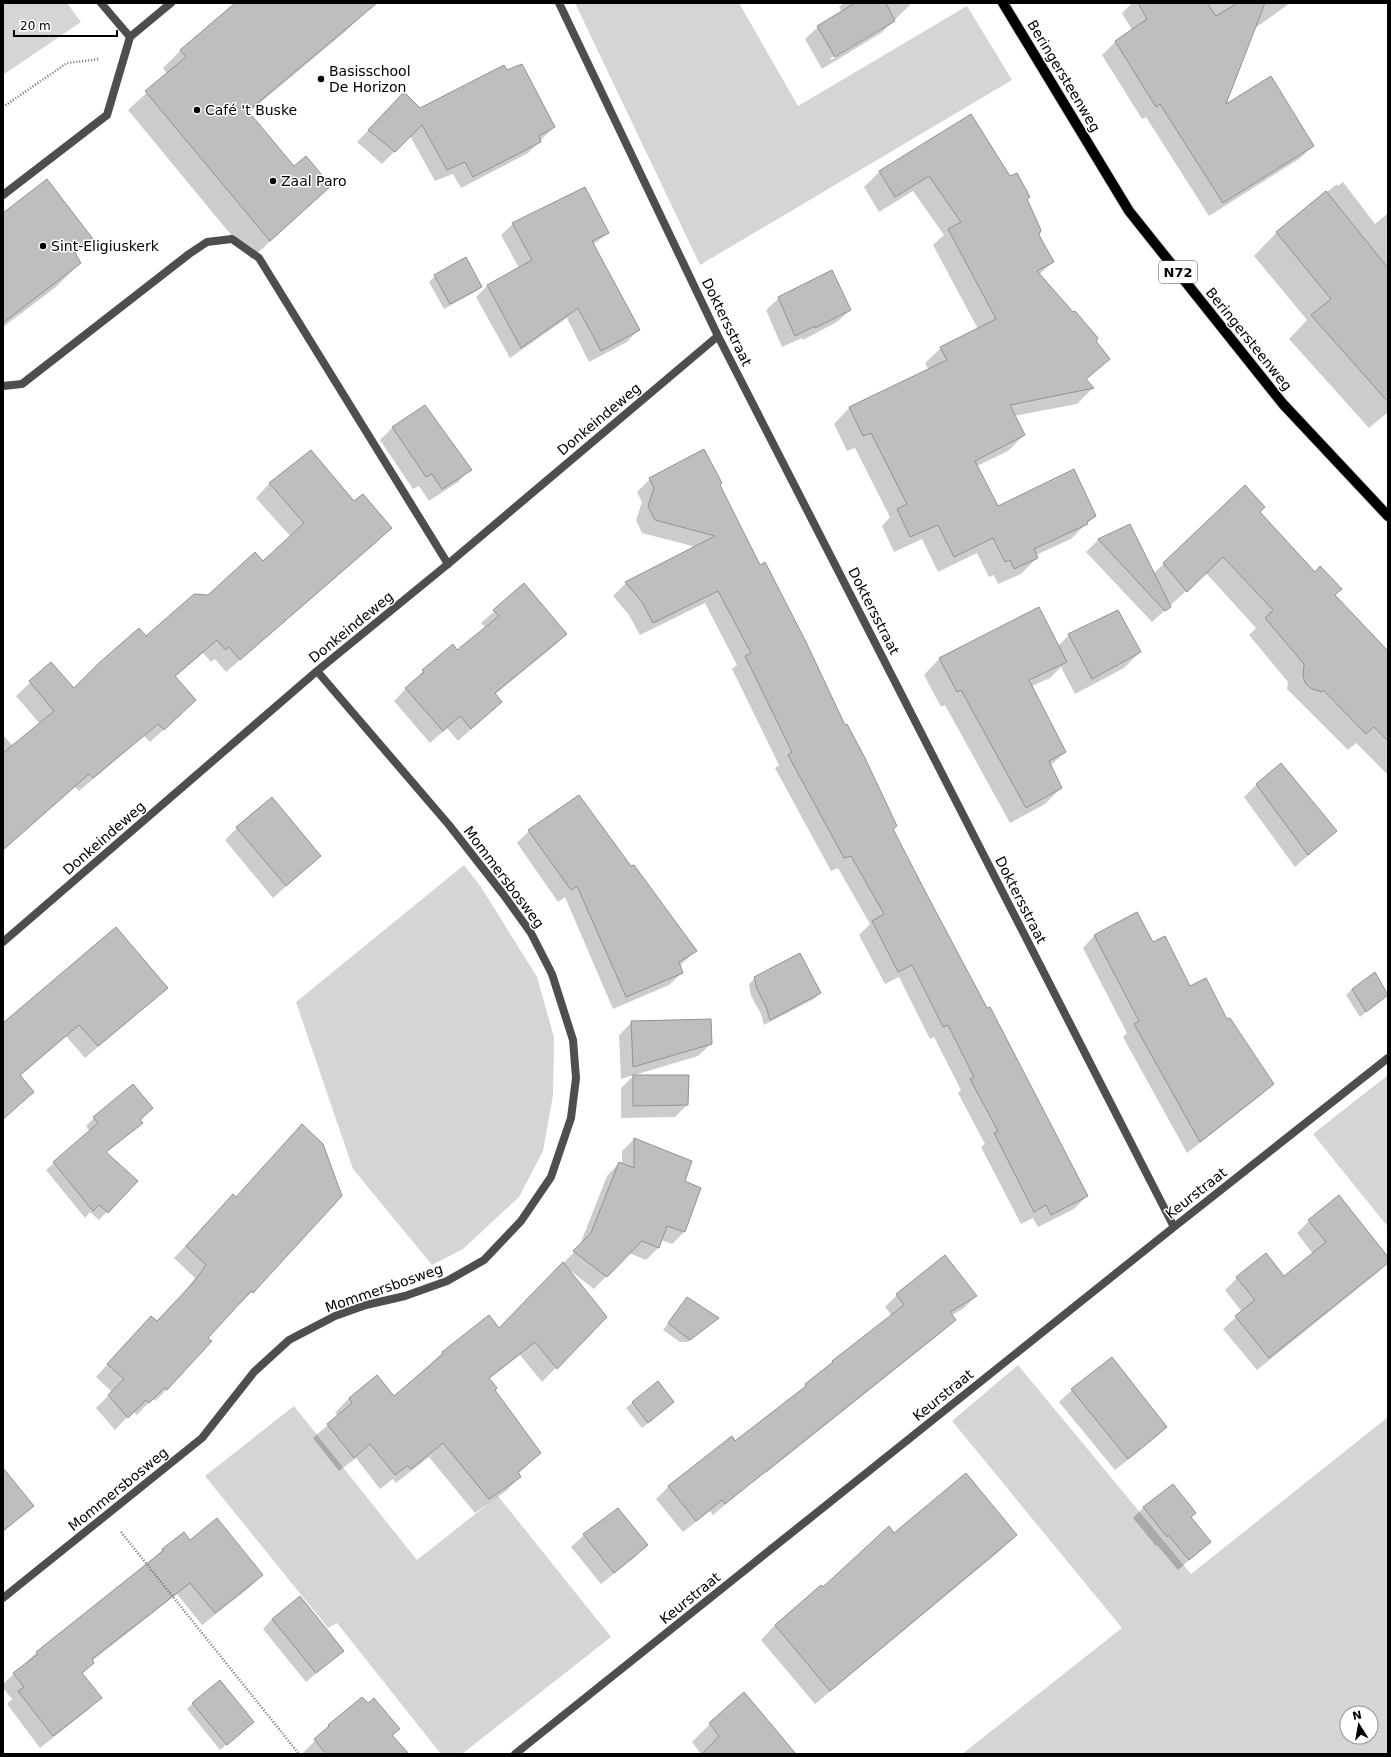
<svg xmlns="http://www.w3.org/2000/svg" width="1391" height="1757" viewBox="0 0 1391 1757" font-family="'DejaVu Sans',sans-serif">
<rect width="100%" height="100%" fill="#fff"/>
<path fill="#d5d5d5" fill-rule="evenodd" d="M3,3H67L81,22L3,75Z
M575,3H739L798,106L967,6L1012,80L700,265Z
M464,865L481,887L537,977L554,1037L553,1095L543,1151L519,1197L463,1249L432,1265L353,1169L296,1002Z
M1388,1075V1227L1313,1134Z
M1018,1365L1191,1574L1388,1417V1754H962L1122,1628L952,1421ZM1347,1713H1371V1737H1347Z
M294,1406L417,1560L498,1496L611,1637L462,1754H441L337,1623L328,1628L205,1476Z"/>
<path fill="#0003" fill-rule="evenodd" d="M237,3H356L364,13L346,31L248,113L311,204L251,259L128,110L167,74L163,68L181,50Z
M844,3H909L910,5L881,33L822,69L805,39L818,27L842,12L839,7ZM881,28V30L831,60L830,59Z
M1132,3H1233L1236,8L1243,3H1290L1254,29L1224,107L1313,146L1299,159L1209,216L1146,117L1142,119L1102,55L1116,41L1132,30L1122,13Z
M392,106L420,110L554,127L528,153L461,188L453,174L435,181L410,136L382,164L357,142Z
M971,115L1009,178L1026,200L1038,235L1052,262L1039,275L1109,359L1086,380L1093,388L1077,404L1014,416L1024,435L1008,451L977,466L998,508L1095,515L1071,539L1036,555L1037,558L1021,574L998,584L994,575L989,577L977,553L938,572L922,539L894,552L882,526L890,517L855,448L847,451L834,424L849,408L929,370L925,363L941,348L978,329L933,245L944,235L913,191L879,212L864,187L879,172Z
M1343,182L1375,224L1388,213V412L1369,428L1289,339L1307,320L1254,256L1276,233L1337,184L1338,186Z
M3,215L91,239L75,255L80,263L56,287L3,327Z
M513,224L608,233L593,245L638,330L627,342L589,362L567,318L510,358L476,297L487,286L519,268L501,235Z
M435,276L481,286L475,292L444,309L429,282Z
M779,298L850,310L837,322L803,340L802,338L782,347L766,310Z
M425,406L470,469L458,482L429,501L419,486L413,489L380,440L392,428Z
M311,452L354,502L390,528L377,542L226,672L215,659L211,662L203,653L175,677L181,714L150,742L144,736L79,791L75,787L3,850V735L13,746L40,724L16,696L51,663L74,690L146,638L208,596L262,562L291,537L256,498L269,484Z
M650,479L719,485L896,826L893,830L925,893L1087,1196L1074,1209L1038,1227L1033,1218L1021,1224L981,1147L985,1144L958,1093L961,1090L934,1037L930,1039L899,977L885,984L859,935L870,924L838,868L831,871L775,768L779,765L732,669L737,665L705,603L640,635L629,615L613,596L626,583L696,547L642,533L636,520L642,502L637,492Z
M1245,487L1258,512L1334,595L1388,660L1387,774L1356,743L1348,750L1287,689L1288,682L1249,635L1256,628L1206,573L1152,622L1086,552L1098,540L1129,525L1154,573Z
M524,585L566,634L554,646L494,695L501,702L458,741L447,728L430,743L394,701L423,671L457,651L486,628L481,623Z
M1038,609L1058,646L1069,635L1140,652L1124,668L1075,694L1061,667L1050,678L1032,686L1065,752L1050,766L1061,788L1045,804L1010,823L945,705L941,707L924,675L939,659Z
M1257,784L1336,831L1295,867L1244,797Z
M237,828L320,856L273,898L225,840Z
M529,831L631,868L696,951L679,966L682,973L669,985L613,1009L565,897L558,902L517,843Z
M1095,935L1190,987L1227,1021L1273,1084L1260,1096L1187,1153L1123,1037L1127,1033L1083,948Z
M755,978L820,993L814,999L764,1025L761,1014L751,996L749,984Z
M166,987L154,1000L85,1058L66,1036L20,1076L33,1092L3,1120V1024Z
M1352,989L1381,1000L1360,1017L1346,995Z
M632,1022L711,1044L698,1056L621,1079L619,1035Z
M633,1076L687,1105L675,1117L621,1118V1088Z
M133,1086L152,1108L139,1121L141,1123L133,1131L105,1153L136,1181L99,1220L90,1212L85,1218L46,1170L90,1131L86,1126L94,1118Z
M634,1139L684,1182V1232L672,1244L661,1240L659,1247L646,1260L629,1253L594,1289L567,1268L605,1317L542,1382L520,1355L489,1379L494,1390L540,1453L518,1474L520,1477L506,1491L475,1513L429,1457L396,1483L393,1479L380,1489L356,1458L339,1471L313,1438L338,1416L335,1413L349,1398L377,1377L394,1398L442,1353L489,1316L499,1329L579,1247L607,1176L619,1163L622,1164V1151Z
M341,1196L252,1292L240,1304L238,1303L206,1338L167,1389L155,1401L152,1399L137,1415L133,1411L115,1430L96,1408L112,1392L96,1377L138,1330L156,1322L181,1296L195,1278L174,1258L221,1208L236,1198Z
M1309,1221L1388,1259V1262L1377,1273L1257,1370L1223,1329L1242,1312L1225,1290L1237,1278L1284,1277L1313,1254L1297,1233Z
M945,1256L976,1296L964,1308L951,1316L954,1320L942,1332L766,1473L765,1471L713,1515L710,1511L683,1532L656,1499L668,1487L731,1437L735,1442L797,1395L833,1362L892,1316L885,1307L897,1295Z
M682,1305L718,1318L688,1342H680L663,1330Z
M657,1382L667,1408L642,1428L626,1408Z
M1072,1390L1166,1427L1154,1439L1115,1470L1059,1402Z
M3,1469L33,1506L3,1532Z
M1144,1507L1210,1542L1178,1570L1157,1545L1156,1546L1133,1518Z
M894,1534L1016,1535L1001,1550L815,1704L761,1640L775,1625Z
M584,1535L647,1545L634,1558L601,1584L571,1547Z
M190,1541L262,1575L249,1588L202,1625L177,1594L92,1661L93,1662L82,1674L100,1698L88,1710L40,1748L7,1704L12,1699L3,1688V1684L37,1652L152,1560L163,1549Z
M272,1619L343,1651L306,1682L263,1629Z
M362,1698L368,1705L398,1729L392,1736L401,1754H302L329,1726Z
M193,1703L253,1722L220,1750L187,1709Z
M710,1724L759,1754H701L692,1742Z"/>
<path fill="#bebebe" stroke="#929292" d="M235,3H377L248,111L294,166L306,156L331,186L270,241L145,91L186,57L180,50Z
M855,3H886L895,21L835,57L817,26Z
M1138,3H1207L1216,16L1238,3H1265L1226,104L1271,76L1314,146L1223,203L1160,104L1156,107L1115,41L1147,19Z
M522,64L555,127L539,136L541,142L473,177L465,162L447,170L422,125L395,152L368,130L404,92L420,108L504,65L507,70Z
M971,114L1010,176L1017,173L1030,197L1027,199L1041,230L1039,235L1054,262L1037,271L1073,312L1075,311L1098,338L1096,341L1110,359L1086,379L1094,388L1010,405L1025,435L975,461L998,506L1074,469L1096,516L1087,522L1088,524L1034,549L1038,558L1014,569L1010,560L1005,562L993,538L954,557L938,525L910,537L897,509L907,504L871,433L863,436L849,407L947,360L940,347L996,319L948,229L961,222L929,176L895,197L879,171Z
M47,179L93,239L75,253L81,263L3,323V213Z
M585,187L609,233L592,241L640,330L601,351L578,308L521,348L487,285L532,260L512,223Z
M1326,191L1388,268V402L1311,315L1331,299L1276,232Z
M466,257L482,287L450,304L434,275Z
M832,270L851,310L815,328V326L795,336L778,297Z
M425,405L472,470L442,489L432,474L426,477L392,427Z
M704,449L722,483L720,485L760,565L765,562L806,642L845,725L847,724L865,758L897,826L893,829L926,893L987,1008L990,1007L1088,1196L1051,1215L1046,1205L1034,1212L994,1133L998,1131L970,1079L974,1077L948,1025L943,1027L912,965L898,972L872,921L884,914L851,856L844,858L788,755L792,752L745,656L751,653L718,591L653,623L642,602L625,582L715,536L655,520L648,506L654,488L649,478Z
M311,450L354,501L363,494L392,528L240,660L229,647L225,650L217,640L175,676L196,700L164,730L158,724L93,778L89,774L3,850V753L54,711L29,681L51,662L74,688L99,663L139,628L146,636L194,594L208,595L255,552L263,561L304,523L269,483Z
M1245,485L1265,507L1260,512L1315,572L1320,566L1342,589L1335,595L1388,651V741L1374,727L1366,734L1323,690L1322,692L1312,689L1306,684L1303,677L1304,664L1265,618L1273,610L1223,557L1187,592L1163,563Z
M1130,524L1171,607L1165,611L1098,539Z
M524,583L567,634L495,693L502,702L471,729L460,716L443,731L405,688L424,672L422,670L453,644L457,650L499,616L493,610Z
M1039,607L1067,662L1029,680L1066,752L1049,761L1062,788L1026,808L961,690L957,692L939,658Z
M1118,610L1141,652L1092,679L1068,634Z
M1281,763L1337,831L1308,855L1256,784Z
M579,795L631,866L634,865L697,951L679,962L683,973L626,997L577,886L571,890L528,830Z
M272,797L321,856L286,886L236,827Z
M1137,912L1153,942L1165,936L1190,986L1206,978L1227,1019L1230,1018L1274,1084L1200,1142L1134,1024L1139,1021L1094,935Z
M116,927L168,988L98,1046L79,1025L20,1075L34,1092L3,1119V1023Z
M800,953L821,993L770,1020L766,1007L757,989L754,977Z
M1375,972L1388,995L1366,1012L1352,989Z
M711,1019L712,1044L633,1067L631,1021Z
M633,1075H689L688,1105L633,1106Z
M133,1084L153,1108L140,1120L143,1123L106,1152L138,1181L108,1213L99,1205L93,1211L53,1162L98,1123L93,1117Z
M302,1124L323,1144L342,1196L253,1293L251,1291L208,1338L212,1341L167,1390L165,1387L149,1403L146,1400L128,1418L108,1395L124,1379L107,1364L151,1316L157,1321L193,1283L206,1265L186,1246L233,1194L236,1197Z
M634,1138L692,1161L685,1181L701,1188L685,1232L667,1226L659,1248L642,1241L607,1277L573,1251L591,1233L619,1162L634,1168Z
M1339,1195L1388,1257V1263L1269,1358L1235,1316L1255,1300L1236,1277L1266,1253L1284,1276L1326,1242L1308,1220Z
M945,1255L977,1296L950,1312L956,1320L725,1504L722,1500L696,1521L668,1486L732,1436L735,1441L806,1386L805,1384L833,1362L832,1361L904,1305L896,1294Z
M563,1262L607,1317L557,1369L535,1342L489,1378L497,1388L495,1390L541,1453L518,1472L521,1477L489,1499L443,1443L411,1469L407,1466L395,1475L370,1444L354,1458L327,1424L352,1403L349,1398L377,1375L394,1396L443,1354L442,1352L489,1315L499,1328Z
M687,1297L719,1318L690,1340L668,1323Z
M1112,1357L1167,1427L1128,1459L1071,1389Z
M658,1381L674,1402L648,1423L632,1402Z
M3,1468L34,1506L3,1531Z
M966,1473L1017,1535L830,1691L775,1625L821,1585L823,1587L889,1526L894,1533Z
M1173,1484L1196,1513L1191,1517L1211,1542L1189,1560L1168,1535L1167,1537L1143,1507Z
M618,1508L648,1545L614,1573L583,1534Z
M217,1518L263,1575L215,1613L190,1583L92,1659L94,1663L82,1673L102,1698L53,1736L18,1691L24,1687L13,1673L38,1654L36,1652L164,1550L162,1549L184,1532L190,1540Z
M300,1596L344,1651L316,1673L272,1619Z
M220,1680L254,1722L227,1745L192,1703Z
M744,1692L796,1754H702L719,1736L709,1723Z
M362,1697L368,1703L374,1698L400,1729L392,1735L409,1754H326L314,1739L329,1726L328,1725Z"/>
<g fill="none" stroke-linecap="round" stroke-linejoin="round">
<defs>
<path id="primary" d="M1003,3L1129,211L1283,404L1388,516"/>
</defs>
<use href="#primary" stroke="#dbdbdb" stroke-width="12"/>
<path stroke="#707070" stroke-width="2.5" stroke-dasharray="1 2" stroke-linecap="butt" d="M3,107L67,63L100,59
M121,1532L299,1754"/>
<path stroke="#4e4e4e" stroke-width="8" d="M3,195L107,115L130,37L101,3
M3,386L22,384L189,254L207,242L232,239L259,258L448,564"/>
<path stroke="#4e4e4e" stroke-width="8" d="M559,3L718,336L1174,1227
M130,37L171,3
M3,942L317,671L448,564L718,336
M3,1598L202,1438L254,1372L289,1340L335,1316L366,1305L405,1296L447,1281L484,1260L521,1221L551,1177L571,1118L576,1078L573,1040L552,974L531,933L503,894L449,825L317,671
M515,1754L1174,1227L1388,1058"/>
<use href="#primary" stroke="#000" stroke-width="10"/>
</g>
<g fill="#000" stroke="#fff" stroke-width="1.5">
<circle cx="321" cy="79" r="4"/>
<circle cx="197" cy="110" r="4"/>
<circle cx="273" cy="181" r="4"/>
<circle cx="43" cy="246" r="4"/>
</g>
<g text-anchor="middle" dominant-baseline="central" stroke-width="3" stroke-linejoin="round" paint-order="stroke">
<rect fill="#fff" stroke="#4c4c4c" stroke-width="1" x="1159" y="261" width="38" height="22" rx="3"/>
<g font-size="13" font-weight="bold" fill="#000">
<text x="1178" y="272">N72</text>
</g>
<g font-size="14" fill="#000" stroke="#fff" text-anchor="start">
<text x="329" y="71">Basisschool<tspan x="329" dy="16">De Horizon</tspan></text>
<text x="205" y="110">Café 't Buske</text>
<text x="281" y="181">Zaal Paro</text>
<text x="51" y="246">Sint-Eligiuskerk</text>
</g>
<g font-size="14" fill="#000" stroke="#fff">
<text transform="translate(1064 76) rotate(59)">Beringersteenweg</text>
<text transform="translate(727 322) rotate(64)">Doktersstraat</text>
<text transform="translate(1249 339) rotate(51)">Beringersteenweg</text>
<text transform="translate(599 419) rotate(-40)">Donkeindeweg</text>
<text transform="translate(874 611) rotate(63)">Doktersstraat</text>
<text transform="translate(351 627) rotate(-39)">Donkeindeweg</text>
<text transform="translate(104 838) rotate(-41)">Donkeindeweg</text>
<text transform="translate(504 877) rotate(53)">Mommersbosweg</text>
<text transform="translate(1021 900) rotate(63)">Doktersstraat</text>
<text transform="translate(1196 1193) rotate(-38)">Keurstraat</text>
<text transform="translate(384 1288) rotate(-19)">Mommersbosweg</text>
<text transform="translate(943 1395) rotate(-39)">Keurstraat</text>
<text transform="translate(118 1489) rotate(-39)">Mommersbosweg</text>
<text transform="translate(690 1598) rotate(-39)">Keurstraat</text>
</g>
</g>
<rect width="1391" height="1757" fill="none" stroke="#000000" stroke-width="8"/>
<g transform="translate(1359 1725) rotate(349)"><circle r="19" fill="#ffffff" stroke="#999999"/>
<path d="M0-3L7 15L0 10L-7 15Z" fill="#000000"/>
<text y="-6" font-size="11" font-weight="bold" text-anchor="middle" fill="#000000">N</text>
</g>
<path d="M14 30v6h103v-6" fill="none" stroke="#000000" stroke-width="2"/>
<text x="20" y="30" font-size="12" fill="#000000" stroke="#ffffff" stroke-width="3" paint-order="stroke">20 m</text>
</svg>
